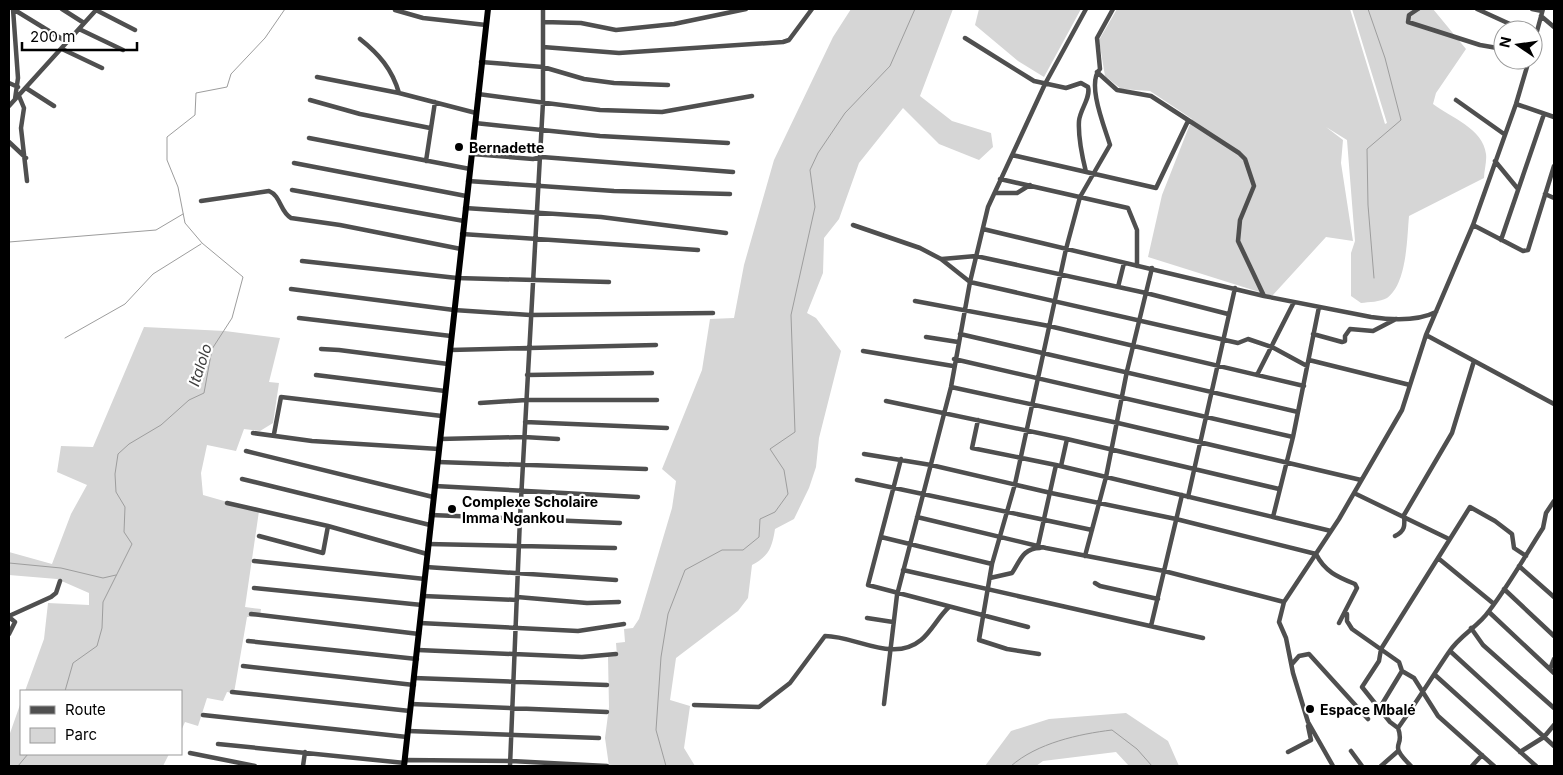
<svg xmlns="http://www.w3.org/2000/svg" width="1563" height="775" viewBox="0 0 1563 775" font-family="Inter,sans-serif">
<rect width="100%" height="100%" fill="#fff"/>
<path fill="#d6d6d6" d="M851,9H953L920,96L952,121L991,133L993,147L979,160L939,144L903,108L859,163L839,219L824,238L823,273L807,313L816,318L841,351L819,438L816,467L809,488L794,519L775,529C772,548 769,556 752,565L748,598L738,611L676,658L670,700L690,706L684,748L695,766H609L605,738L609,707L608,657L617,656L616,643L625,642L624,629L633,628L639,619L672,508L676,481L662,469L702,370L710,319L734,318L744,265L774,160L833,37Z
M979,9H1081L1044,77L1018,61L975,25Z
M1117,9H1350L1385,124L1387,123L1352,9H1433L1466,49L1436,93L1433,104C1451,118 1483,128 1486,154C1487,161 1484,171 1484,178L1409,216C1407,238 1407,284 1387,298C1380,302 1369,302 1361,303L1351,296V253L1355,241L1347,140L1326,127L1343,140L1341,163L1353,241L1326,237L1272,296L1148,257L1162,195L1192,119L1150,91L1121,89L1105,76L1099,40Z
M144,327L225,331L280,338L269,382L279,383L273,423L260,431L244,429L236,451L207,445L201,473L203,495L259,511L245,607L261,609L260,616L247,617L234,693L227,692L223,701L207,698L198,726L185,722L181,731V691H25L44,639L48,603L89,605V593L57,579L9,575V552L52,564L71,514L87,485L57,472L61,446L93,447Z
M21,702V754H169L163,766H9V736Z
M1126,713L1168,741L1179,766H1129L1116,752L1043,761L1036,766H985L1011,731L1049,719Z"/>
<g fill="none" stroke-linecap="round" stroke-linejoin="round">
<path stroke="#9d9d9d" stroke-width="1" d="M1368,9L1385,58L1401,120L1367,149L1368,205L1374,278
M9,242L156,230L183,214
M65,338L125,304L153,274L201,244
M9,563L61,568L103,578L116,575
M65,691L73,663L97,646L102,628L103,602L132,544L124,532L125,507L116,492L115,474L118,454L129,444L161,425L189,400L204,393L212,349L232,318L243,277L202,243L185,223L178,187L167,160V137L195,115L196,93L227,87L231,74L265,38L285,9
M41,754H42
M18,766L28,754
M666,766L656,730L661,657L668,614L685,570L722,550H743L759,537L760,519L775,512L788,494L784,470L770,449L795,432L791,315L815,207L810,170L818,153L845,113L890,66L915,9
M1011,766C1037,743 1079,734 1112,730L1137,749L1152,766"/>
<path stroke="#4f4f4f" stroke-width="4.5" d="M13,9L18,78L15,99
M13,9L67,42
M62,9L84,23
M1418,9L1409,15L1408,22L1480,45L1503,49
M1477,9L1523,30
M1532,9L1542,11
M96,10L135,30
M395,10L423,18L486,25
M1541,16L1554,27
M543,22L581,23L616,30L674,24L746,9
M79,29L123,50
M965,38L1034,81L1066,88L1081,83L1088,87C1091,98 1080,109 1079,121C1078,137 1082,156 1086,172
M360,39C379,54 392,69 399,93
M1533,46L1543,9
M543,47L619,53L783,42L789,40L812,9
M62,49L102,68
M481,62L543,67L584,79L614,83L668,85
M1097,72L1117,90L1151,96L1239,153L1245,159L1254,186L1240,220L1238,241L1264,296
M317,77L399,93L476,113
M9,83L18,87
M26,88L54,106
M478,94L600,110L662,112L752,96
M19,96L24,108L21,128L27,181
M310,100L360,114L430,128
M1456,100L1504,134
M1516,104L1554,117
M9,106L97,9
M475,123L600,136L728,143
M309,138L470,169
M9,142L26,158
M472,154L533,159L542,157L733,172
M1012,155L1156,188L1188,121
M426,161L435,102
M1495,161L1518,189
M294,163L466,196
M1000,179L1128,208L1137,230V266
M468,181L614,191L730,194
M292,190L464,221
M995,193H1017L1030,185
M1545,194L1554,198
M201,201L269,191C281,196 280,212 291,218L340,225L461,249
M465,208L601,217L726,233
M853,225L920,248L941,259L970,282L1238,343L1248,339L1272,347L1307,366
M1473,225L1523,251L1528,250L1554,166
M983,229L1264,296L1371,317C1391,320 1418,321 1436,312
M462,234L698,250
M1501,240L1544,114
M942,259L976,256L1146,293L1228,314
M302,261L457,278L609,282
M1118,287L1124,263
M291,289L454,310L530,315L713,313
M915,301L1049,326L1304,386
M1319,307L1293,437L1273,517L1331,531
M299,318L451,336
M960,334L1298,412
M1313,334L1342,342L1345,341V336L1350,329L1373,331L1396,319
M1426,335L1554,404
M926,337L958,342
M321,349L339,350L448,364
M450,350L656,345
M863,351L953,366
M954,359L1293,437
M1309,360L1410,385
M316,375L445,391
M527,375L652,373
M1257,375L1294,302
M951,387L1118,423L1361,480
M886,401L1067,439L1279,489
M480,403L526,400H657
M978,420L972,448L1056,465L1273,517
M525,422L667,428
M253,433L312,441L439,449
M274,434L281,397L442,416
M440,439L524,437L558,439
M246,451L433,497
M864,454L931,465L1051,493L1176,519L1316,554C1325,572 1338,577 1355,584L1357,588L1339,623
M901,459L868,585L1028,627
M438,462L646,469
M1061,466L1067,439
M242,479L430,525
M857,480L1092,530
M435,486L638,497
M1354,493L1449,539
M1188,497L1235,288
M227,503L328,526L427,554
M431,515L620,523
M917,517L1046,548L1164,571L1284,602
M259,536L323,553L328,526
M1395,536C1405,531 1405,526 1404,515L1452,433L1474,361
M881,537L992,564
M428,544L615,548
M1038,546L1056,465
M1085,556L1106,477L1127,371L1152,268
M1438,558L1494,604
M254,561L425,579
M1519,566L1554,597
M426,567L616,580
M903,570L1203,638
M990,578L1012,573C1020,561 1023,548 1040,548
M1095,583L1100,586L1158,599
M254,588L422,605
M1504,589L1554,636
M423,596L517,600
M517,597L587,603L619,602
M1489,612L1554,673
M251,614L419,634
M1347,614V621L1352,629L1399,662L1402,671L1379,709
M9,616L51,597L56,593L60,581
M9,617L15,622L9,634
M867,618L893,622
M420,623L578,631L624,624
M1151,626L1182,495
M1471,628L1483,645L1554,708
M248,641L417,659
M418,650L582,657L616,654
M1450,651L1554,746
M1039,654L1007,649L979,640L992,564L1015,484L1066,249L1080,197L1110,145C1105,128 1086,83 1100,69L1097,38L1113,9
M1292,664L1299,656L1309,654L1368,719
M243,666L414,685
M1550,669L1554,659
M1402,671L1414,678L1438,716L1494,766
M1435,675L1536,766
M414,678L607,685
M232,692L410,711
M411,704L607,712
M884,704L897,595L951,387L970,282L988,207L1045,84L1086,9
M694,705L759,707L790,683L825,636C856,636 893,663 921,640C932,631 938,617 949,607
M203,715L407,737
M1398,728L1390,722L1362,687L1379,661L1381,649L1470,507L1495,521L1512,534L1514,548L1526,556
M408,731L599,738
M218,744L405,763
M1351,751L1362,766
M1288,752L1311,740L1308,726
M1520,752L1544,737L1554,725
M190,753L255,766
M405,760L511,761L607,766
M303,766L305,752
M510,766L520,518L543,102V9
M1333,766L1308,722L1293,673L1286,638L1279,622L1284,602L1339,519L1402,410L1426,335L1473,225L1516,104L1529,60
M1381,766L1397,752
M1411,766C1386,741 1406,749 1398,728C1416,703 1432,677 1449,652C1460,635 1478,627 1489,611C1509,585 1525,556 1543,528L1546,513L1554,501
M1472,766L1482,755"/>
<path stroke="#000" stroke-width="6" d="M404,766L488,9"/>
</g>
<g fill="#000" stroke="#fff" stroke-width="2">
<circle cx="459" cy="147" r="5"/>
<circle cx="452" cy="509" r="5"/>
<circle cx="1310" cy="709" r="5"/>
</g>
<g text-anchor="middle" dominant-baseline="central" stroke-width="4.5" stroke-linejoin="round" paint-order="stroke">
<g font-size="14" font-weight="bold" fill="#000" stroke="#fff" text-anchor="start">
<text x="469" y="147">Bernadette</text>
<text x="462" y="501">Complexe Scholaire<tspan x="462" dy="16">Imma Ngankou</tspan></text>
<text x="1320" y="709">Espace Mbalé</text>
</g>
<g font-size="15" font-style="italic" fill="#3e3e3e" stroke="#fff">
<text transform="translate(200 365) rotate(-72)">Italolo</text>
</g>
</g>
<rect width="1563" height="775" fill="none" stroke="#000000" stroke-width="20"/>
<rect x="20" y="690" width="162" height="65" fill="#ffffff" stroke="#999999"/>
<rect x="30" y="706" width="25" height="8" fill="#4f4f4f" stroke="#999999"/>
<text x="65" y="715" font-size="15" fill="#000000">Route</text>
<rect x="30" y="728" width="25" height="15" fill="#d6d6d6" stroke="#999999"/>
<text x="65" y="740" font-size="15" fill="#000000">Parc</text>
<g transform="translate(1518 45) rotate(283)"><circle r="24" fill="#ffffff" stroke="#999999"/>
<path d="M0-4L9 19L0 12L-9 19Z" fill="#000000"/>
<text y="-8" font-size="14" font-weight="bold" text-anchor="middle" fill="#000000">N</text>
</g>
<path d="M22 42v8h115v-8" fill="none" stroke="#000000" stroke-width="2.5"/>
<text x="30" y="42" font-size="15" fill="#000000" stroke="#ffffff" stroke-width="4" paint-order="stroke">200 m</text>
</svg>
